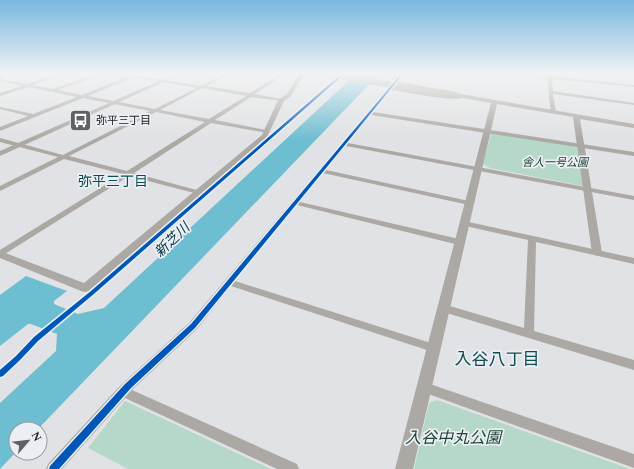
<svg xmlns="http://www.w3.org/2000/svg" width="634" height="469" viewBox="0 0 634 469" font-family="Spectral,'Noto Sans JP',serif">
<rect width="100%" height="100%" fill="#e0e2e5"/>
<path fill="#b6d8c8" d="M494,133L573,146L577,148L583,186L490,168L483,164L491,134Z
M437,400L630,469H414L429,403Z
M125,401L271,469H128L88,448Z"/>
<path fill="#6ebed1" d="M356,74H379L38,429H16V452L0,469V403L56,351L57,334L31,324H28L0,346V295L26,276L67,291L54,301V304L78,314L104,308Z"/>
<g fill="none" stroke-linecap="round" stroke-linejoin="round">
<path fill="#aca9a4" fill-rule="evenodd" d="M57,74H62L33,85L53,89L96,74H101L100,75L58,90L82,95L129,76L121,75L120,74H127L201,86L225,74H229L206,86L250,93L281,74H285L255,94L281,99H283V101L251,97L215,120L266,130L268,131V133L211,123L134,173L200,191L201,192L200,193L198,194L129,176L0,257V250L123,174L64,159L0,191V186L58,157L0,142V138L63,155L150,111L83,98L0,131V127L28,116L0,109V107L33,114L77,97L28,87L0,96V93L22,86L0,81V79L27,84ZM134,77L197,88L155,109L88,96ZM202,88L246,96L209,119L160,110ZM156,112L205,122L127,171L69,156Z
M307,74H316L335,77L333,78Z
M400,74H404L398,81L432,88L430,89L396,84L393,87L456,96L439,91V89H441L456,92L466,97C456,103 406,92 391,90L373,112L634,152V156L371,115L348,143L634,196V200L346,146L326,170L469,201L473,203L469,205L323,173L300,202L459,239L463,242L462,244L459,245L297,205L235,281L437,345L438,348L437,351L433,352L231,286L197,329L132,390L297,464L299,469H277L125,398L62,469H46L48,464L119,387L189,323Z
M519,74L547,76V74H551V76L634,85V87L552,79L553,91L634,103V105L553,94L556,112L551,113L547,78Z
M461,221H464L634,258V264L536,242L534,331L634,360V370L440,311L438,308L440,305L443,304L524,328L528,240L461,225L460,223Z
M424,382L634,454V468L420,391L418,387L420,383Z"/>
<path fill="#aca9a4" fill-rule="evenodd" d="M6,74H13L0,79V75Z
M175,74H181L0,156V151Z
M303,74H309L302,78L291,96L284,101L267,137L89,291L85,292L81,291L0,258V251L84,283L262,135L278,100L287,94L298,76Z
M449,92L634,124V128L580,119L602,253L597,256L592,253L573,117L497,104L413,469H395L491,103L447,95L446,94Z"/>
<path stroke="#aca9a4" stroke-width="6" d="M325,74L449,94"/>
<defs>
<path id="cycleway" d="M401,74H403L195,328L131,388L59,469H49L50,466L125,384L191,324Z
M339,76L341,77L95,293L38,341L20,360L3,376L0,377V370L16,356L34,337L91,291Z"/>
</defs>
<use href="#cycleway" stroke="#ebeff5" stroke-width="3"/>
<use href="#cycleway" fill="#0057b8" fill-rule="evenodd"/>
</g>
<linearGradient id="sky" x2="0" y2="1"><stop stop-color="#77b8df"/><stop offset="0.53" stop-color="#f1f2f3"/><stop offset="1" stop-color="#f1f2f3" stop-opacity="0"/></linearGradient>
<rect width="634" height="139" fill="url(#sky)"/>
<defs>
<symbol id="bus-square" viewBox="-11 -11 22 22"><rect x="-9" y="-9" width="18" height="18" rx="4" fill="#606164" stroke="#ebeff5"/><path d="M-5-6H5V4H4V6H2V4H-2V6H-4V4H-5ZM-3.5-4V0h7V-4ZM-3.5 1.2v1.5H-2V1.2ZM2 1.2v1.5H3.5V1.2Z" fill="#fff"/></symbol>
</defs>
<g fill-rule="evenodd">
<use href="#bus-square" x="68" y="108" width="25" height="25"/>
</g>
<g text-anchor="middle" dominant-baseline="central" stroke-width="3.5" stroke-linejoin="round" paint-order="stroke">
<g font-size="11" fill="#1b1c1e" stroke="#ebeff5" text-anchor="start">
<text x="96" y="120">弥平三丁目</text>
</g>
<g font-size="11" font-style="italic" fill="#1f4533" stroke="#ebeff5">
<text x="555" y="162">舎人一号公園</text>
</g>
<g font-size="14" fill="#0f4d4c" stroke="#ebeff5">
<text x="113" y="181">弥平三丁目</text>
</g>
<g font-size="14" font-style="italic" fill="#00343e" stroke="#ebeff5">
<text transform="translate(172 240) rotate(-44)">新芝川</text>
</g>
<g font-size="16" font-style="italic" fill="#1f4533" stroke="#ebeff5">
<text x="453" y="438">入谷中丸公園</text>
</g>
<g font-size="17" fill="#0f4d4c" stroke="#ebeff5">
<text x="497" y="360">入谷八丁目</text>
</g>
</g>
<g transform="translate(28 441) rotate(62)"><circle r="19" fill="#ebeff5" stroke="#989b9f"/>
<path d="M0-3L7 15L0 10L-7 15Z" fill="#606164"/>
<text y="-6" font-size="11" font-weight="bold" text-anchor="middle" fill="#1b1c1e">N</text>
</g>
</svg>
